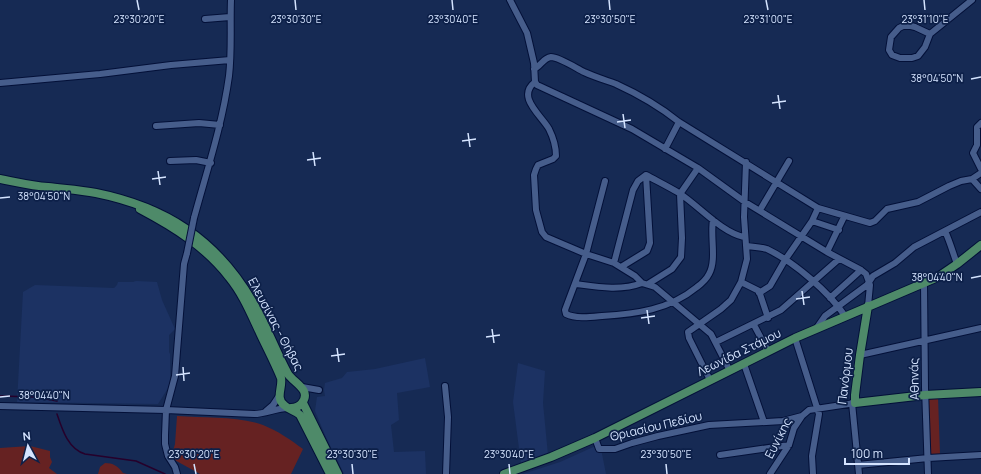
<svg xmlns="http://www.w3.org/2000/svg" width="981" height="474" viewBox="0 0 981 474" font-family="Manrope,sans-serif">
<rect width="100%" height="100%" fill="#162a54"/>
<path fill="#1c3263" d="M136,281L157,282L162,300L175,329L169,335V352L170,354V385L158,404L17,402L23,292L35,285L114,288L117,285L118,282H133Z
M425,358L430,387L397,393L399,420L391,425L394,452L425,451L426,474H344L325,435L315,411L317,397L325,396L324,390L325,383L342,378L347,372L375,369Z
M518,363L545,371L543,403L548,455L521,464L513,402Z
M600,444L606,474H523L560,462Z"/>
<path fill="#622" d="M928,397H938L940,454H930Z
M177,416C205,418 237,416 263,425C278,431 291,440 303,449L291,474H200L171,458L175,444Z
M30,446L50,451V457L52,462L49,468L57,474H0V448Z
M105,463C113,463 118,466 123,473L127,474H98L100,467Z"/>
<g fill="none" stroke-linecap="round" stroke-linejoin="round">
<path stroke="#26002b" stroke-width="1.5" d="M0,396L35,397L57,401
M57,414C62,429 68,449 85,454L136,461L165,474"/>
<defs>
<path id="minor" d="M510,0L527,33L534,63L535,82L537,85L632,129L698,168L745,202L827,252L861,270L866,274L870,285L868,306
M205,19L230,17
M930,34L915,27L911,26H903L899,28L891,37L889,50L892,55L900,58H912L918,56L925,47L930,34L972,0
M534,69C541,66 543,58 551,57C559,57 576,68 584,72C595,77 605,80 616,84C638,94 659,106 679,122L818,208L870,223L875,221L887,209L918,202L949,186L961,181L972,179L981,173
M535,82C516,97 541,115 549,129C553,137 556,147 556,156L553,159L538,165L536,169L534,175L536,210L542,232L546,237L586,254L614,263L635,276L642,283L655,287L711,334L730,371
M0,83L100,74L171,65L230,60
M981,123L977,127V145L973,153L981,169
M156,126L199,123L220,125
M665,149L679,122
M170,161L196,160L211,163
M972,179L981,189
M605,181L586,254L565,310L566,314C576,319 591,317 602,316C636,314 669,310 697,287C701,284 706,280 709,274C717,260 710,236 713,220
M760,210L789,161
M194,218C207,170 222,126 229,76C232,51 230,25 231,0
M812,221L839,230
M945,231C950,242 953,253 957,264
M746,246C753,247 761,247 767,249C794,262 829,292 845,316
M827,252L844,217
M614,263L633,190L638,181L646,175C657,181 669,187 679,193C699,206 721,232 744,237
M621,267L647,251L650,243L646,175
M741,282L759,291L768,318
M924,283L925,388L928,474
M576,284C598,287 621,291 642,283
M648,284L672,269L681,257L682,238L680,194L698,168
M759,293L770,286L785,260L812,221L818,208
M830,298L861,270
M754,325L768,351
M816,329L825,316L867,285L873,276L895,263L914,247L981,212
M795,338L819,414L812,456L813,474
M716,342L781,310L839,259
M860,355L981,328
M744,364L764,422
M710,380L689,338L688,332L721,309L731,300L741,282L747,259L744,217L746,162
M445,386L448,417L446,474
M302,387L319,390
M852,403L859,474
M0,406L166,410L254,414C266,414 276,408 288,408
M266,411L273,405L279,396
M595,438L599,449H615L632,443L658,436L709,425L783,421L802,416
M720,455L789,445
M858,465L928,458L981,455
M177,474L175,467L168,456L165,444V435L166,410L175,376L184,264L187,253
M770,474L789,445L794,428L802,416L809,410L855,403"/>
<path id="major" d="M0,179C16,182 32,186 48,187C64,189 80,190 96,193C165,207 216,239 252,301C266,324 275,350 288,374C294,383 312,390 302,403C299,407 295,408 291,408
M140,209C174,227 206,247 229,277C243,294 251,314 260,333C267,348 275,363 281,378C283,387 275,398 284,405C289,410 295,410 300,415L330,474
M868,306L860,355L855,395V403L925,395L981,392
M303,403L338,474
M504,474L551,457L595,438L795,338L938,277L957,264L981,245"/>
</defs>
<use href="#minor" stroke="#031038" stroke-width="8"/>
<use href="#major" stroke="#031038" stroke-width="10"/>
<use href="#minor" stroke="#465d8b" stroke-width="6"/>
<use href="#major" stroke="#4e8a69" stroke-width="8"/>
<defs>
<path id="minor-bridge" d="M187,253L194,218"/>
</defs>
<use href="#minor-bridge" stroke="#031038" stroke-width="8" stroke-linecap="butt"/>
<use href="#minor-bridge" stroke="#465d8b" stroke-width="6"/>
</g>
<path fill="none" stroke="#d5e4ff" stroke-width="1.5" d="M137,0L139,10M295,0L296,10M452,0L453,10M609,0L610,10M766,0L768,10M924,0L925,10M971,79L981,77M778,95L780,109M772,103L786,101M623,114L625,128M617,122L631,120M468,133L470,147M462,141L476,139M313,152L315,166M307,160L321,158M158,171L160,185M152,179L166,177M0,198L10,197M971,278L981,276M802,291L804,305M796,299L810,297M647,310L649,324M641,318L655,316M492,329L494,343M486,337L500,335M337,348L339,362M331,356L345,354M183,367L184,381M176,375L190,373M0,397L10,396M194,464L196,474M352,464L353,474M509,464L510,474M666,464L667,474"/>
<g text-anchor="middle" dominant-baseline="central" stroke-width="3.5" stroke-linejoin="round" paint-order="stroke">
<g font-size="12" fill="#d5e4ff" stroke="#0d2049">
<text transform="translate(276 324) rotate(62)">Ελευσίνας - Θήβας</text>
<text transform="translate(739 352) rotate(-26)">Λεωνίδα Στάμου</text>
<text transform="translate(845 376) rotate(-83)">Πανόρμου</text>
<text transform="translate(914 379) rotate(-91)">Αθηνάς</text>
<text transform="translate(656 426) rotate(-13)">Θριασίου Πεδίου</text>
<text transform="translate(778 438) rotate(-63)">Ευνίκης</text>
</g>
</g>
<g font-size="10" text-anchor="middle" fill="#d5e4ff" stroke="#0d2049" stroke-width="3.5" stroke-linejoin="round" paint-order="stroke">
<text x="139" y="23">23°30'20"E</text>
<text x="296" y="23">23°30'30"E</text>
<text x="453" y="23">23°30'40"E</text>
<text x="610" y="23">23°30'50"E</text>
<text x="768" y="23">23°31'00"E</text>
<text x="925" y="23">23°31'10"E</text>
<text x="937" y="82">38°04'50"N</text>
<text x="44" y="200">38°04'50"N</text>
<text x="937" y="281">38°04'40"N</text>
<text x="44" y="399">38°04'40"N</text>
<text x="194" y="458">23°30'20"E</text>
<text x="352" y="458">23°30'30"E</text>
<text x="509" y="458">23°30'40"E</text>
<text x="666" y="458">23°30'50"E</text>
</g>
<g transform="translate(28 446) rotate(353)" stroke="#0d2049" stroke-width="3" paint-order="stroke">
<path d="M0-3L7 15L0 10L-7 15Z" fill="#d5e4ff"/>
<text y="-6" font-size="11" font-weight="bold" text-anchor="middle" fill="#d5e4ff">N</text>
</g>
<path d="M845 458v6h64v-6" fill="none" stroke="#d5e4ff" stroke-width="2"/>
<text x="851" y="458" font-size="12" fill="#d5e4ff" stroke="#0d2049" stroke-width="3" paint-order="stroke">100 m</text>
</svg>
